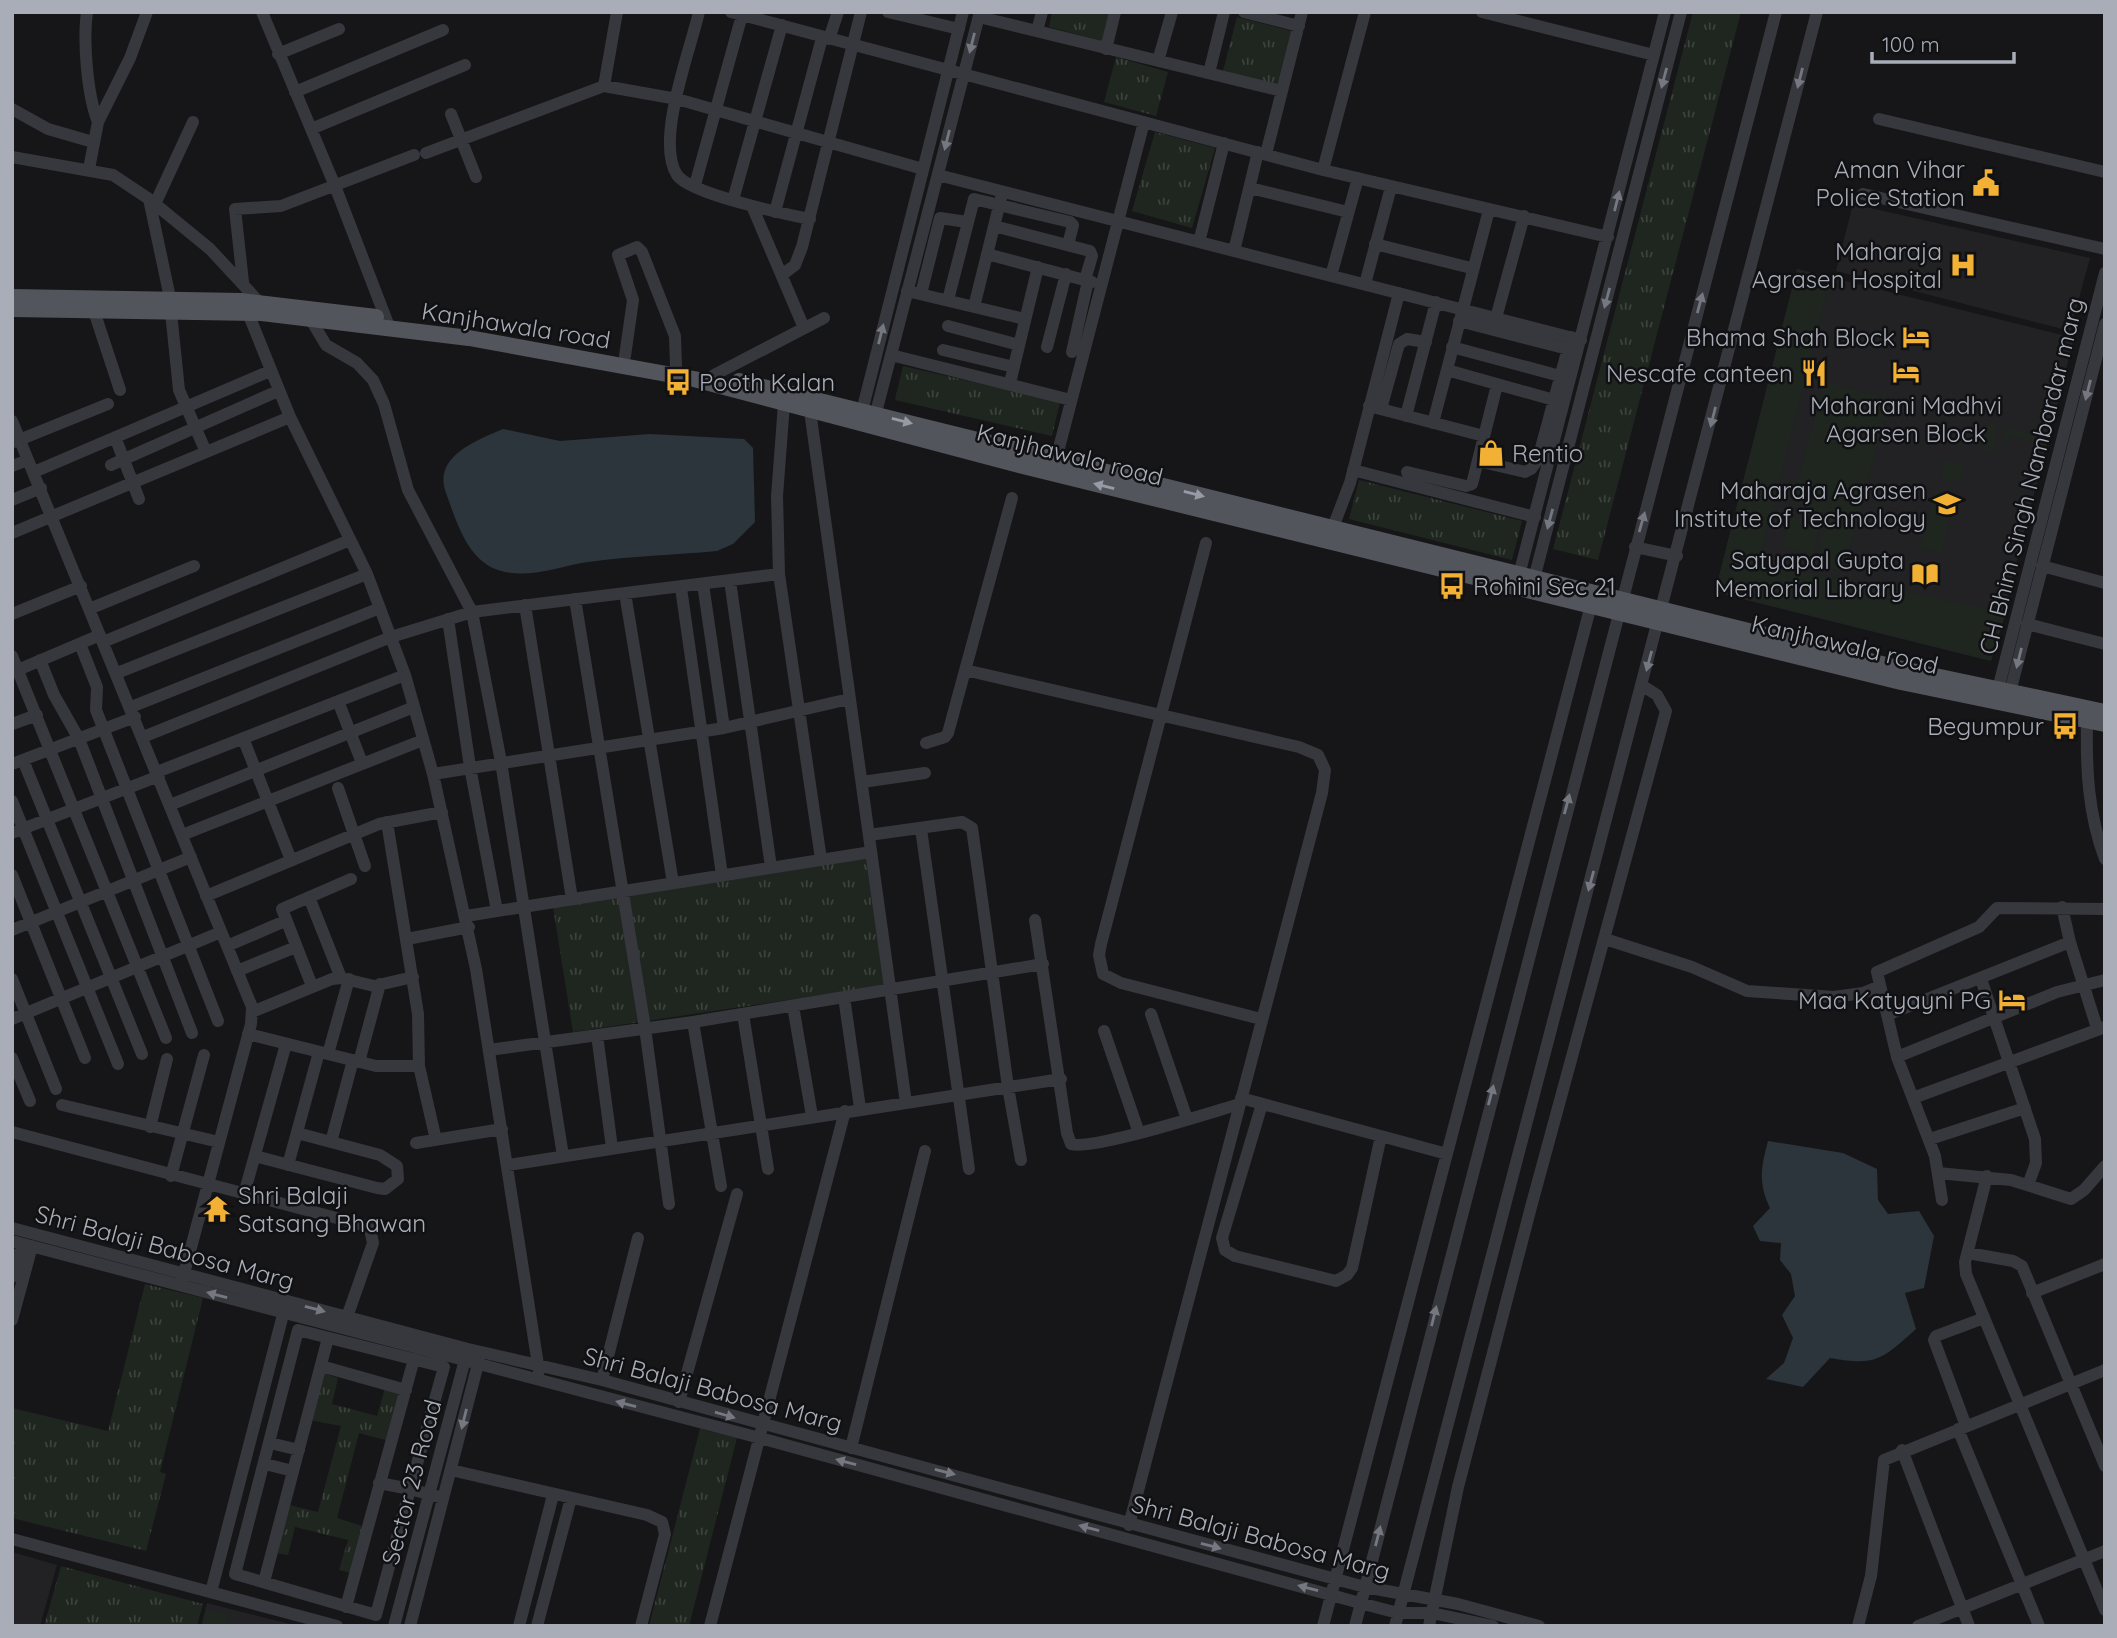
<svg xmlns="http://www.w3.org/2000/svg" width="2117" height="1638" viewBox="0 0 2117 1638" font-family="Quicksand,sans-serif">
<defs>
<pattern id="park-tufts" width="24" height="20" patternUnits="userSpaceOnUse" patternTransform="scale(1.75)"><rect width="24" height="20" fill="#1e261f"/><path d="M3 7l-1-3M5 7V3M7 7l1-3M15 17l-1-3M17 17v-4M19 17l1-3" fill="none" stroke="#3c433d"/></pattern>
</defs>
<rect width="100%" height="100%" fill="#161618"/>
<path fill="#222225" d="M1853,204L2090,258L2070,331L1836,271Z
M1797,269L2074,338L1991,661L1715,592Z
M12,1552L57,1565L40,1626H12Z
M207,1603L298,1626H201Z"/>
<path fill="#1e261f" d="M1797,269L1830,280L1758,563L2006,612L1991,661L1715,592Z
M1831,383L1885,399L1887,407L1844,572L1816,565L1828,514L1792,505L1823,386Z
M1991,423L1999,428L1992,453L1981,450L1985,433L1980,431Z
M2006,427L2049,439L2046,446L2011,436L2005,444L2002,441Z
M1944,460L1964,464L1960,483L1940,478Z
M1935,491L1956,496L1941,554L1920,548Z
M1789,516L1820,523L1813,554L1782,547Z
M207,1609L228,1615L225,1626H202Z"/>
<path fill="url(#park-tufts)" d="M1052,12H1110L1103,41L1049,27Z
M1693,12H1741L1598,560L1553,549Z
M1237,17L1291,31L1277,85L1223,71Z
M1116,57L1168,72L1156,116L1104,102Z
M1155,132L1215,148L1192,228L1132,211Z
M903,366L1060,402L1052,436L895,400Z
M1359,480L1522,521L1512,560L1349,519Z
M867,856L887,985L573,1032L553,907Z
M145,1284L203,1298L160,1472L166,1474L146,1551L12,1518V1408L108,1431Z
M324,1373L338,1378L332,1404L377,1416L385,1388L403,1392L389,1441L359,1433L337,1518L365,1527L355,1574L339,1570L348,1540L295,1527L288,1555L276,1553L289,1505L318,1512L341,1426L310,1420Z
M700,1429L737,1438L689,1626H649Z
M61,1566L203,1604L197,1626H44Z"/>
<path fill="#2c353c" d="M503,429L560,441L650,434L744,439L753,448L755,522L733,544L717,551C674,555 631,556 588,562C560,566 527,580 498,570C467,560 456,520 446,493C432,456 478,440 503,429Z
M1768,1141L1843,1153L1877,1169L1878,1200L1888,1214L1919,1211L1934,1236L1924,1288L1905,1293L1916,1329C1881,1360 1877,1366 1830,1358L1803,1387L1766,1379L1784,1363L1793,1338L1782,1315L1795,1296L1791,1274L1780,1260L1781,1243L1760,1241L1753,1226L1770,1208C1758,1183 1761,1167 1768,1141Z"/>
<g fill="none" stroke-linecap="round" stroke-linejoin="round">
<path stroke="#37383d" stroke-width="12" d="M87,12C83,40 87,95 98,122
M262,12L335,186L390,329
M699,12C690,51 655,141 677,175C690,194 785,214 810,219
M731,12L1323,170L1608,237
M888,12L959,29
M1244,12L1299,26
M1482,12L1654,55
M979,17L1282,91
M1037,31L1042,12
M829,39L838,12
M1106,49L1115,12
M278,54L339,29
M1158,61L1172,12
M1209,73L1224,12
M604,86L617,12
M295,92L443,30
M12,109L48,129L93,142
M451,114L476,177
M1879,119L2105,172
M311,129L465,65
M426,153L604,86L677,99L923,169
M1266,154L1302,12
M12,157L113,175L149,199L210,249L260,303
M89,169L98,122L130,58L147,12
M1323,170L1365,12
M938,175L1581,340
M695,185L742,15
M1250,188L1348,212
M1863,194L2105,249
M149,199L169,293L179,390L206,452
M733,200L782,25
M155,204L193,122
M752,206L804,328
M775,212L822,38
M994,226L1090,251L1092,256L1085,280
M1199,242L1224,143
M1375,244L1471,268
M1234,251L1258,152
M987,254L1092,282
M782,275L795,265L802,247L861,12
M1331,276L1358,178
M243,282L235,209L281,206L414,155
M1365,284L1391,187
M907,291L1025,319
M921,294L940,218L967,222
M948,300L974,199L1070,222L1073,225L1068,245
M974,307L1001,198
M94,311L120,390
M248,313L290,417L367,574L405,675L433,774L476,969L539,1371
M1496,318L1524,216
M311,320L326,345L357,363L373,380L384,404L408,490L472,612L501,762L563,1156
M1459,321L1568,349
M948,326L1019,345
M1047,347L1066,274
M1452,347L1560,376
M943,350L1014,367
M1072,352L1088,281
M891,355L1071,400
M625,356L633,300L618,255L637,247L642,252L675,336L676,366
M1447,370L1554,400
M714,375L824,318
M1010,383L1038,267
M784,404L777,496L779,574L821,859
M1369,406L1484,436
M1381,409L1399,344L1407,339L1426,342
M810,411L906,1103
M1406,416L1436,302
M860,419L963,12
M12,421L252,1007L251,1024L182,1281
M1433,423L1489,210
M873,424L980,12
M115,437L139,499
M14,442L108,404
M1478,461L1525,472L1531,469L1538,459L1571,337
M111,465L278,391
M12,466L28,460
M1054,467L1144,122
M1353,470L1535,517
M34,472L270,371
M1407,472L1466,486L1472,484L1497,385
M12,500L41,488
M12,533L290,417
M1330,535L1350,483L1399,293
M1206,543L1101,944L1099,955L1103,974L1121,983L1261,1019
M1635,547L1677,556
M2042,566L2105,583
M1519,575L1665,12
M1534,579L1681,12
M730,581L771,867
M703,584L724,728
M681,588L722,875
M625,593L673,883
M575,599L645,1028L669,1204
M525,605L572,899
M89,609L194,566
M12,614L81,586
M448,619L470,767L497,911
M2027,624L2105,644
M103,642L350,540
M80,644L97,687L96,710L218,1021
M12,656L166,1038
M40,660L54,695L79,739L192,1033
M965,670L1299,747L1318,755L1325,770L1322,793L1129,1525
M13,672L100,635
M117,673L367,574
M1996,697L2105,273
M2008,700L2105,324
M338,701L362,763
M131,707L380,608
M2087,721C2086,769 2088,814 2105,859
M12,724L37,715
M143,737L391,637L472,612L779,574
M243,738L291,860
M926,743L945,737L948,733L1012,498
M23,760L142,1054
M12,764L135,717
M157,772L405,675
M433,774L724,728L849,699
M862,782L925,773
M338,788L365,866
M12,801L118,1064
M170,805L414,707
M387,822L418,1014L419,1066L436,1140
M921,829L969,1169
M12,833L159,776
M182,835L423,740
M869,835L962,822L972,828L1008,1087L1021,1160
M12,875L85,1058
M206,896L379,824L442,812
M309,897L341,978
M2062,907L2070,942L2097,1028
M466,916L871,852
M1035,920L1067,1133L1071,1144C1092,1151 1211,1112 1240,1104
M12,930L191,857
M407,939L469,927
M1605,939L1692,967L1747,991L1834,997L1863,993L1880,986
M227,946L285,921
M237,971L296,947
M12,979L56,1089
M1981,979L2035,1139L2036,1163L2028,1185
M312,986L282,909L351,879
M844,997L860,1108
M793,1006L812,1116
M252,1012L332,979L341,978L374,986L413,977
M743,1014L768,1169
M1151,1014L1187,1119
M1887,1015L2070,942
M12,1019L221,932
M693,1022L721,1186
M1104,1031L1139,1133
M248,1034L376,1066H419
M597,1035L612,1148
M489,1050L693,1022L1043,964
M328,1054L349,979
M1897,1057L2057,992L2105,980
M12,1058L30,1101
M359,1062L380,984
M1241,1098L1447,1154
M1913,1098L2105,1027
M1262,1104L1222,1238L1225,1250L1235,1256L1336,1281L1347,1275L1352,1268L1381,1136
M62,1105L219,1142
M150,1127L167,1059
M12,1132L363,1225L370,1229L373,1243L347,1317
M1930,1139L2025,1108
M331,1142L353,1060
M416,1143L502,1129
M255,1156L377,1188L385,1189L398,1179L397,1166L380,1155L297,1133
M288,1165L319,1052
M508,1165L1061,1079
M1938,1173L2011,1180L2071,1199L2084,1190L2105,1166
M171,1176L204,1055
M1987,1176L1965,1262L1966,1274L2105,1610
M244,1194L286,1044
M1942,1200L1935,1156L1897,1057L1877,972L1979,927L1997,908L2105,909
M12,1228L468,1349L602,1380L1365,1587L1458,1604L1539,1626
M12,1241L760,1438L1360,1603L1398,1613H1432L1493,1626
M1968,1253L2013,1261L2022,1266L2105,1466
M12,1277L19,1253
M2032,1293L2105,1264
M12,1320L32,1246
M321,1366L406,1390
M602,1380L638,1238
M679,1402L737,1194
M1966,1426L1934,1340L1936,1336L1984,1318
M1958,1429L2039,1626
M270,1443L299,1450
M851,1448L925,1151
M1902,1450L1969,1626
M265,1464L293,1471
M451,1470L647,1515L662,1522L665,1534L641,1626
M379,1483L410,1489L376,1615L235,1574L298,1330L444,1367L410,1489L443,1498
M12,1539L337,1626
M264,1582L328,1338
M211,1592L285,1307
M346,1607L414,1359
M394,1626L466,1356
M410,1626L479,1360
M519,1626L553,1495
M537,1626L571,1498
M710,1626L845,1111
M1323,1626L1591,605
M1355,1626L1776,12
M1395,1626L1817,12
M1429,1626L1458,1487L1531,1207L1666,711L1657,695L1643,686
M1858,1626L1871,1576L1884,1460L2105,1370
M1918,1626L2105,1551"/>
<path stroke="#53555c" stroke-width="16" d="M12,297L241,301L376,317
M12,309L262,313L469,338L694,379L1023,466L1901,682L2105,724
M739,381L1902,669L2105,712"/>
</g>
<defs><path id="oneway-solid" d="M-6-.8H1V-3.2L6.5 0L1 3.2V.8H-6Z" transform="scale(1.75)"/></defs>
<g fill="#757881">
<use href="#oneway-solid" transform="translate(972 43) rotate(104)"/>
<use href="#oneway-solid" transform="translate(1664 78) rotate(105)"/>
<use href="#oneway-solid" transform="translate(1800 78) rotate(104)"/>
<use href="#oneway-solid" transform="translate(947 140) rotate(104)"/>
<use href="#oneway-solid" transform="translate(1617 201) rotate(-76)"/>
<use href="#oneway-solid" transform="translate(1607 298) rotate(105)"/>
<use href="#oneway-solid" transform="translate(1700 303) rotate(-75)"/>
<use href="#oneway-solid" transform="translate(881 334) rotate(-76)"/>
<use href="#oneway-solid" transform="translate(2088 390) rotate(104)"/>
<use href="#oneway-solid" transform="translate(1713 417) rotate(104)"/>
<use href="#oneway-solid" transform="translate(1550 519) rotate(105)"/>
<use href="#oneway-solid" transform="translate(1642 522) rotate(-74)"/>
<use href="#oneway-solid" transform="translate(2019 658) rotate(104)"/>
<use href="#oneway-solid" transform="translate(1649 661) rotate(105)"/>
<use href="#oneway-solid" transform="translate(1567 804) rotate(-75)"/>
<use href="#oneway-solid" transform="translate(1591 881) rotate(105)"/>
<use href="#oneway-solid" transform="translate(1491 1095) rotate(-75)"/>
<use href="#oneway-solid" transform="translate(217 1295) rotate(-165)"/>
<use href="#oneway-solid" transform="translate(315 1309) rotate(15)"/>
<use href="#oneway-solid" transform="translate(1434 1316) rotate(-76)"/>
<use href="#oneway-solid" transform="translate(626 1404) rotate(-165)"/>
<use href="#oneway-solid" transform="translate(725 1415) rotate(16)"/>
<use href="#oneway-solid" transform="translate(464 1419) rotate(104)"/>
<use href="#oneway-solid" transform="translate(846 1462) rotate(-165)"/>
<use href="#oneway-solid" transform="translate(945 1472) rotate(14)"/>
<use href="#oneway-solid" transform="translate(1089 1528) rotate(-165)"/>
<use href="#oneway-solid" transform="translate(1378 1536) rotate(-76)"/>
<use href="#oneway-solid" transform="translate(1211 1546) rotate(15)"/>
<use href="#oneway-solid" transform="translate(1308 1588) rotate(-165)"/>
</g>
<g fill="#979ba6">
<use href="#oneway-solid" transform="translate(902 421) rotate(14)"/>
<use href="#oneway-solid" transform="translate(1104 486) rotate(-166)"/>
<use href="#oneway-solid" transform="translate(1194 494) rotate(14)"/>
</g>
<defs>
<symbol id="civic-bare" viewBox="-9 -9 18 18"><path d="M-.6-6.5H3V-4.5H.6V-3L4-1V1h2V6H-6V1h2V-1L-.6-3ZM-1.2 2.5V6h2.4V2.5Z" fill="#f2b134" stroke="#111113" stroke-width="2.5" paint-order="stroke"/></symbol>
<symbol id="hospital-bare" viewBox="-9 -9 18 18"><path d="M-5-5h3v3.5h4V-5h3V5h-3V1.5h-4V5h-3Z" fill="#f2b134" stroke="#111113" stroke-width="2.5" paint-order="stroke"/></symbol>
<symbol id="hotel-bare" viewBox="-9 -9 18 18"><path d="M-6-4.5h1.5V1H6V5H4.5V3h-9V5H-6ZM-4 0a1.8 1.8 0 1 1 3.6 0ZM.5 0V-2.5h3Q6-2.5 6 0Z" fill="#f2b134" stroke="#111113" stroke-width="2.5" paint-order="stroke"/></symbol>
<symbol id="restaurant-bare" viewBox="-9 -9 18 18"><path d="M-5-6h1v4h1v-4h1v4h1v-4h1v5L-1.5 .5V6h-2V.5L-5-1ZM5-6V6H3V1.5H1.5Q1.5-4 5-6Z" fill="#f2b134" stroke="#111113" stroke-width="2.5" paint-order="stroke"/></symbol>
<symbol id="bus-bare" viewBox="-9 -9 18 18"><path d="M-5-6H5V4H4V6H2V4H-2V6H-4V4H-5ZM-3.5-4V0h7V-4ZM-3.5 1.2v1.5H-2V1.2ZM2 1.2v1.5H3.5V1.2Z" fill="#f2b134" stroke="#111113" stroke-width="2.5" paint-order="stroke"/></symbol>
<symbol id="shop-bare" viewBox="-9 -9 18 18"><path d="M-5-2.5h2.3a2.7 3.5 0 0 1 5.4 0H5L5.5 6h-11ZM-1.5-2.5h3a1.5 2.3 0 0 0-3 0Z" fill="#f2b134" stroke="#111113" stroke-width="2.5" paint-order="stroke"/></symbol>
<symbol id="university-bare" viewBox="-9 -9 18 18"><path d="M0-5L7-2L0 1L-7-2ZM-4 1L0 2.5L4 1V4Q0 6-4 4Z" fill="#f2b134" stroke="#111113" stroke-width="2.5" paint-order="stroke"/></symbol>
<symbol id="library-bare" viewBox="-9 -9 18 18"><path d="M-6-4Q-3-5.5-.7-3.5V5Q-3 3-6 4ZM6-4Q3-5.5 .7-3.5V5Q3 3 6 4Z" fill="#f2b134" stroke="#111113" stroke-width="2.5" paint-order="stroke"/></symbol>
<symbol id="temple-bare" viewBox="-9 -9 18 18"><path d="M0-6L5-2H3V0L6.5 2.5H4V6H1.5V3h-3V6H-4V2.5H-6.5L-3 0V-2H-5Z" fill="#f2b134" stroke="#111113" stroke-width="2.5" paint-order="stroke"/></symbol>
</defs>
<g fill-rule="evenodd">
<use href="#civic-bare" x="1967" y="164" width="38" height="38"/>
<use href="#hospital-bare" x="1944" y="246" width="38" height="38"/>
<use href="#hotel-bare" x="1897" y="318" width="38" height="38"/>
<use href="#hotel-bare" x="1887" y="353" width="38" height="38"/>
<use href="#restaurant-bare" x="1795" y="354" width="38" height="38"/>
<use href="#bus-bare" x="659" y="363" width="38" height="38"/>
<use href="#shop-bare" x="1472" y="434" width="38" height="38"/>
<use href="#university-bare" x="1928" y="485" width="38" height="38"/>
<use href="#library-bare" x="1906" y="555" width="38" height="38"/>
<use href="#bus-bare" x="1433" y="567" width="38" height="38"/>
<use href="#bus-bare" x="2046" y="707" width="38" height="38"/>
<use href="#hotel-bare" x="1993" y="981" width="38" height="38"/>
<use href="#temple-bare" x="198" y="1190" width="38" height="38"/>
</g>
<g text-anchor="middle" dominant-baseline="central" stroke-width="5" stroke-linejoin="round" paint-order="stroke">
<g font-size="24" fill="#a8adb8" stroke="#111113" text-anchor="end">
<text x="1965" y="169">Aman Vihar<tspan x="1965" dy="28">Police Station</tspan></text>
<text x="1942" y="251">Maharaja<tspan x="1942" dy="28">Agrasen Hospital</tspan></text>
<text x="1895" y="337">Bhama Shah Block</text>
<text x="1793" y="373">Nescafe canteen</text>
<text x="699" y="382" text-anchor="start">Pooth Kalan</text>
<text x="1906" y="405" text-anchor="middle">Maharani Madhvi<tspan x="1906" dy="28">Agarsen Block</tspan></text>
<text x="1512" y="453" text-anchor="start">Rentio</text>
<text x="1926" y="490">Maharaja Agrasen<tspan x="1926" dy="28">Institute of Technology</tspan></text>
<text x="1904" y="560">Satyapal Gupta<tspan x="1904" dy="28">Memorial Library</tspan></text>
<text x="1473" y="586" text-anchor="start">Rohini Sec 21</text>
<text x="2044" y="726">Begumpur</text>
<text x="1991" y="1000">Maa Katyayni PG</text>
<text x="238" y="1195" text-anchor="start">Shri Balaji<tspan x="238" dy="28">Satsang Bhawan</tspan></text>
</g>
<g font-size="24" fill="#a8adb8" stroke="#111113">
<text transform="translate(516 325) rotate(9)">Kanjhawala road</text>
<text transform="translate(1070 454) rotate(14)">Kanjhawala road</text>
<text transform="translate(2031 476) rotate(-76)">CH Bhim Singh Nambardar marg</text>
<text transform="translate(1845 644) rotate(13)">Kanjhawala road</text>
<text transform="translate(165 1247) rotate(15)">Shri Balaji Babosa Marg</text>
<text transform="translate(713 1389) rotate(15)">Shri Balaji Babosa Marg</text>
<text transform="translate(411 1482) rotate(-75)">Sector 23 Road</text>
<text transform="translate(1261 1537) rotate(15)">Shri Balaji Babosa Marg</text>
</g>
</g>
<rect width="2117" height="1638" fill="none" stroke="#a8adb8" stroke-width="28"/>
<path d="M1872 52v10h142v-10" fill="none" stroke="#a8adb8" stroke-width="3.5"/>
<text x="1882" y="52" font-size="21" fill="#a8adb8" stroke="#111113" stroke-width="5" paint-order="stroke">100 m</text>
</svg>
